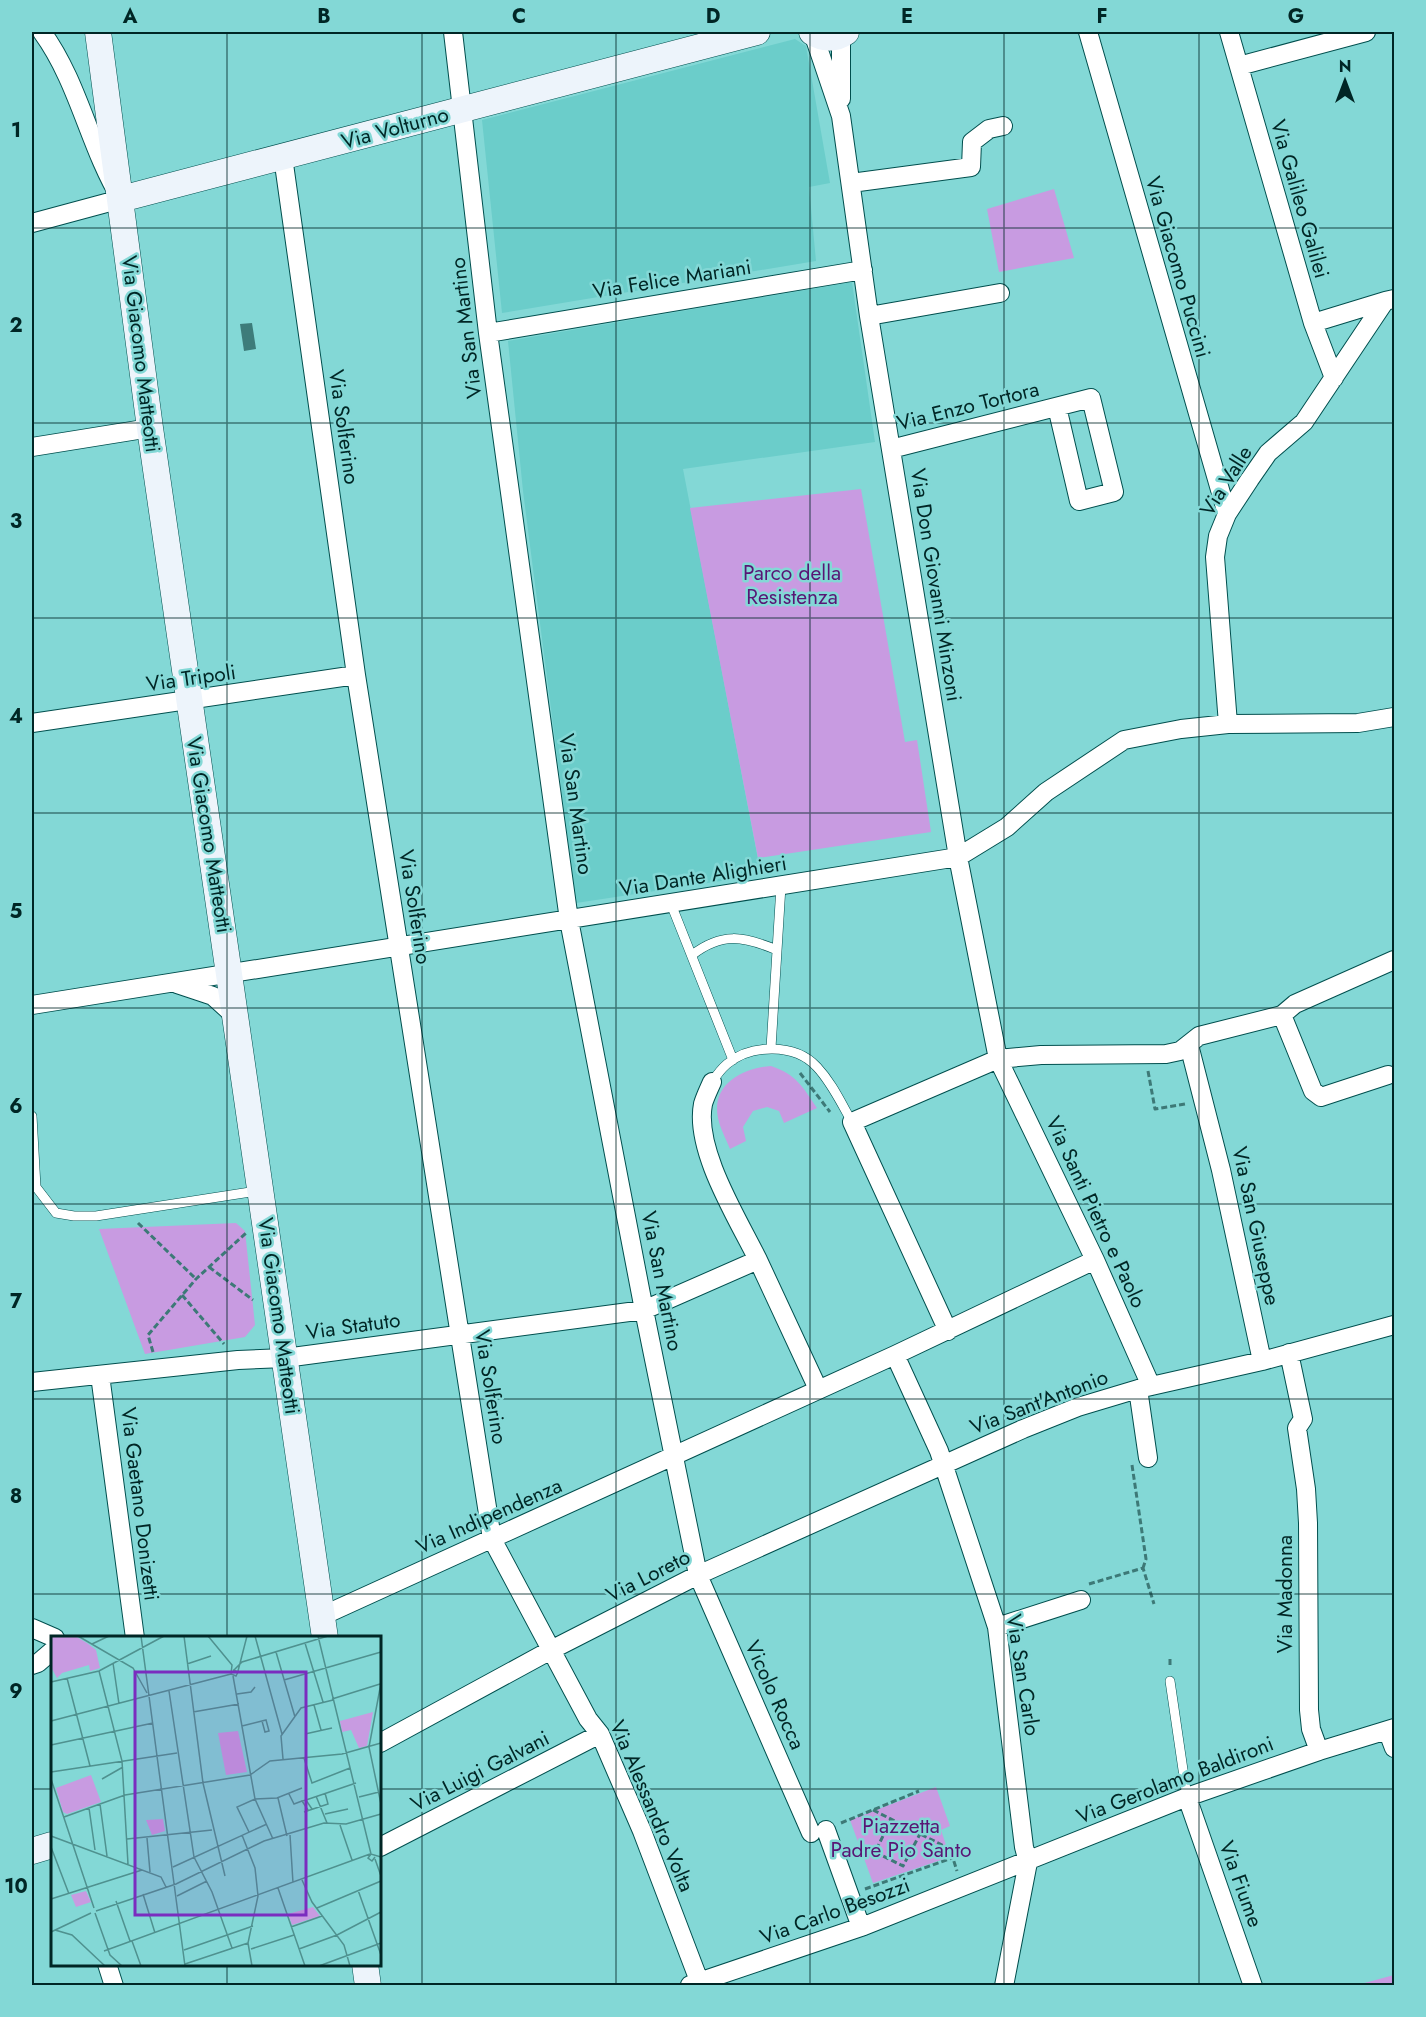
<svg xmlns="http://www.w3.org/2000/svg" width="1426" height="2017" viewBox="0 0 1426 2017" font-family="Jost,sans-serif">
<rect width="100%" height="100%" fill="#83d8d6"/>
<path fill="#6bcdca" d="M795,39L806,46L830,183L809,187L816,261L502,313L482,120Z
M852,282L875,442L683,469L761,875L576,903L523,491L508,341Z"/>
<path fill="#c89be1" d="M1054,189L1074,258L999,272L987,209Z
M861,489L905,742L917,740L931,832L758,858L690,508Z
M771,1066C797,1075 802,1086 817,1108L784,1123L779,1111L767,1107L753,1111L743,1127L746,1141L730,1149C726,1139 720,1128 718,1118C711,1084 743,1068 771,1066Z
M236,1223L245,1231L255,1325L245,1337L145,1354L99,1229Z
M936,1787L950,1826L941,1830L950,1857L873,1883L850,1820Z
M1394,1975V1985H1357Z"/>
<path fill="#3d7c7a" d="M252,323L256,349L244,351L240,324Z"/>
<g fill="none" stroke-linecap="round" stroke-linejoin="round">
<defs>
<path id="lane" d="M671,904L733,1060
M692,955C722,932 743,936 777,950
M771,1048L781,886
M712,1082C716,1076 721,1069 727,1064C751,1044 795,1043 817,1067C832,1083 841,1103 852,1122
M32,1116L36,1187L56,1213L74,1216H96L257,1191
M1170,1681L1187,1797"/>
<path id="street" d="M453,32L488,333L569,920L644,1310L698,1575L811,1833
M1088,32L1227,514
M1229,32L1313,323L1334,378
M813,33L841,116L869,316L958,857L998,1059L1095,1260L1151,1386
M1239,66L1366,32
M841,99V35
M283,157L356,675L492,1539L588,1719L600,1734L642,1831L701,1986
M851,183L971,167L972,142L989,129L1003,126
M32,223L121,199C89,146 79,83 42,32
M869,316L1000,293
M1313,323L1385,301
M488,333L863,270
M32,447L150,428
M891,449L1091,398L1114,492L1079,501L1057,407
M32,723L356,675
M1228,724L1215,557L1218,536L1227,514L1250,479L1268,453L1304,422L1385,301L1394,299
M177,984L213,996L236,1017
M32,1005L958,857L1007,827L1046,792L1124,740L1181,729L1228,724L1358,723L1394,717
M1282,1015L1313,1091L1321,1097L1388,1075
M1189,1045L1221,1170L1262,1361
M712,1082C709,1089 705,1097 703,1104C694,1150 738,1219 758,1260
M948,1331L852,1122L998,1059L1041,1055L1166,1054L1180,1051L1199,1036L1282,1015L1295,1004L1394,960
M1289,1353L1303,1419L1297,1428L1306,1489L1308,1523L1309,1710L1311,1729L1319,1751
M895,1355L939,1451L997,1627L1024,1847L1028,1862L1004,1986
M100,1375L135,1638
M32,1382L238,1360L285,1358L644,1310L758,1260L818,1389
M1138,1389L1148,1458
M322,1616L895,1355L1095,1260
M997,1627L1081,1600
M32,1628L55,1638
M32,1665L38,1663L52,1651
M1388,1732L1394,1748
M380,1743L551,1650L698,1575L1023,1429L1078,1407L1138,1389L1262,1361L1394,1325
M1187,1797L1253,1986
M826,1830L861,1927
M380,1847L600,1734
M107,1964L114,1986
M690,1985L864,1926L1187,1797L1319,1751L1394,1728"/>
<path id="secondary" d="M98,32L150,428L325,1638
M812,32C823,39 835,40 846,32
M121,199L757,32
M32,1851L52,1845
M365,1964L368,1986"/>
</defs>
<use href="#lane" stroke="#004f4e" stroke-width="10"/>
<use href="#street" stroke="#004f4e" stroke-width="20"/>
<use href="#secondary" stroke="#004f4e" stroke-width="27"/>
<path stroke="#3d7977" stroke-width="3" stroke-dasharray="6 3" stroke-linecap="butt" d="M1148,1071L1155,1109L1185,1104
M800,1073L830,1112
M138,1223L196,1279
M209,1267L253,1300
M182,1295L224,1344
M153,1352L148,1335L196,1279L246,1233
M1132,1465L1146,1559L1143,1568
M1089,1584L1143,1568L1154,1604
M1170,1659V1668
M873,1810L950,1849L957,1871
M891,1820L875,1852L903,1866L920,1834
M841,1823L919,1791
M865,1889L952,1858"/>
<use href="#lane" stroke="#fff" stroke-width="9"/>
<use href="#street" stroke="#fff" stroke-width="18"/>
<use href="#secondary" stroke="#edf4fb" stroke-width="26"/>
</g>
<path fill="none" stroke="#002625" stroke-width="1.5" stroke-opacity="0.55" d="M227,32V1638M422,32V1986M616,32V1986M810,32V1986M1004,32V1986M1199,32V1986M32,228H1394M32,423H1394M32,618H1394M32,813H1394M32,1008H1394M32,1204H1394M32,1399H1394M32,1594H1394M32,1789H52M380,1789H1394M227,1964V1986"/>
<g text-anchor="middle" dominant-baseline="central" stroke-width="5" stroke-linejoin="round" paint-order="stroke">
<g font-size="21" fill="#002625" stroke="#83d8d6">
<text transform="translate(395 128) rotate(-15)">Via Volturno</text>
<text transform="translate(1300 199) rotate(74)">Via Galileo Galilei</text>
<text transform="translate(1178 267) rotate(74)">Via Giacomo Puccini</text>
<text transform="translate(672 279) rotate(-9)">Via Felice Mariani</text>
<text transform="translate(466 328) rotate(-97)">Via San Martino</text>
<text transform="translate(141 354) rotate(83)">Via Giacomo Matteotti</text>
<text transform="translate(968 406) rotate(-14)">Via Enzo Tortora</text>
<text transform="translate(344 427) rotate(82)">Via Solferino</text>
<text transform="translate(1226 481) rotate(-58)">Via Valle</text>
<text transform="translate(936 585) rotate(81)">Via Don Giovanni Minzoni</text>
<text transform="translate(191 678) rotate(-8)">Via Tripoli</text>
<text transform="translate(576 804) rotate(82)">Via San Martino</text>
<text transform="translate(209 835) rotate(81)">Via Giacomo Matteotti</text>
<text transform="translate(703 876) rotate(-9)">Via Dante Alighieri</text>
<text transform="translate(415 907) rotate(81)">Via Solferino</text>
<text transform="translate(1096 1212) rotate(65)">Via Santi Pietro e Paolo</text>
<text transform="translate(1256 1226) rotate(78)">Via San Giuseppe</text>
<text transform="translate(662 1281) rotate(79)">Via San Martino</text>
<text transform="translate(279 1316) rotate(82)">Via Giacomo Matteotti</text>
<text transform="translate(353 1326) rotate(-8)">Via Statuto</text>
<text transform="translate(491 1387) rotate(81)">Via Solferino</text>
<text transform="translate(1039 1402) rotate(-21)">Via Sant'Antonio</text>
<text transform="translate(140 1504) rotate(83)">Via Gaetano Donizetti</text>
<text transform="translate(489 1516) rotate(-24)">Via Indipendenza</text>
<text transform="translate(648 1576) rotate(-27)">Via Loreto</text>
<text transform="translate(1285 1594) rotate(-90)">Via Madonna</text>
<text transform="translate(1023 1675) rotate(81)">Via San Carlo</text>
<text transform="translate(775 1695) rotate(66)">Vicolo Rocca</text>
<text transform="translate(480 1771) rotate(-27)">Via Luigi Galvani</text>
<text transform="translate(1175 1780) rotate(-21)">Via Gerolamo Baldironi</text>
<text transform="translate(652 1806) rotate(67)">Via Alessandro Volta</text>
<text transform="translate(1241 1884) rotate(70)">Via Fiume</text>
<text transform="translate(835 1911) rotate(-20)">Via Carlo Besozzi</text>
</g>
<g font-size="21" fill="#581574" stroke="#83d8d6">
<text x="792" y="573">Parco della<tspan x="792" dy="24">Resistenza</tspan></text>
<text x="901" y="1826">Piazzetta<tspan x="901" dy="24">Padre Pio Santo</tspan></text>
</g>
</g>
<g transform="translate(51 1636)">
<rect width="330" height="330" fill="#83d8d6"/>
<path d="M0,0H24L36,7L45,14L49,32L39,35L38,29L11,37L6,42L0,31ZM322,76L316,110L308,112L300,94L291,96L289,85ZM187,95L196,136L175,139L167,97ZM40,139L50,166L16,178L12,176L5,152ZM112,183L114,195L101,199L95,184ZM35,255L40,266L25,271L20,259ZM262,271L269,280L241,289L237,278Z" fill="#c89be1"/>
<path fill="none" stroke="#4f918f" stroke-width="1.5" d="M27,0L82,32L96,57M90,0L134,330M133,0L152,147L174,240M157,0L181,29L180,38L185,40L187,36L182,34M204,0L231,98M267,0L320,218M254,7L272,66M41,8L58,0M225,16L244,81M62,27L68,68M136,28L160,20M183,34L191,26L277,0M48,35L71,125L77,228M187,35L196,0M182,40L204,163L222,203M16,42L39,130M233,44L330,16M0,46L48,35L113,0M330,47L318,111L330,168M118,55L143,221L161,256L181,312M186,58L200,56L204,51M281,63L329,48M263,69L270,94M142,76L188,68M0,85L180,38M191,90L215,84L218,95L214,96L211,85M254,98L281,92M0,109L102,87M253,122L261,147L299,132M232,123L230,100L250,72L282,64M0,136L126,117M0,143L43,272M51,143L72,131M238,158L243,168L251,165M265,160L276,187M308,161L328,156M227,162L236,200M255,164L305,147M49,168L56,220M38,172L44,214M257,174L251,165L255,164L261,173M253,176L277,168L274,157M274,178L297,173M13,181L74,159L199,139L219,125L291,118L330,107M289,189L301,224M198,196L186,171L204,163L226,162L251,152M191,199L204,232L207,260L197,307M239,199L242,247M0,200L110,241L115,251M96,202L99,236M76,203L161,194M0,211L18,258M324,221L321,225L317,222L320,218L330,221M324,223L330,240M122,231L216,188M251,244L261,266L293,309L299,330M227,252L254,330M307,254L330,319M92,258L104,297M126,260L156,245M0,263L91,234M65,265L79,305M266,272L330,245M45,275L125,248L213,205L273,187L295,188L330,178M44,277L59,319L71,330M240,291L271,280M4,294L21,299L54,330M0,296L40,277M81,305L90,330M197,307L201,330M200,313L243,299M248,313L286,299L330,276M133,314L202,290M53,315L319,218M134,328L197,307M268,330L330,307"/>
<path fill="#7b2cbf" fill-opacity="0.15" stroke="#7b2cbf" stroke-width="3" d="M84,36H255V279H84Z"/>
<rect width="330" height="330" fill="none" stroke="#002625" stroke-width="3"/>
</g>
<rect width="1426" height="2017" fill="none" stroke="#83d8d6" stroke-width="66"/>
<g transform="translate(1345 81)" stroke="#83d8d6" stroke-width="4.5" paint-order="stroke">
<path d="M0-4.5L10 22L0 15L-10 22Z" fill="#002625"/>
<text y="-9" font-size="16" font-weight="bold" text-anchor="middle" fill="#002625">N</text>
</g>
<rect x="33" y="33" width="1360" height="1951" fill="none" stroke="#002625" stroke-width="2"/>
<g font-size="20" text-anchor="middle" font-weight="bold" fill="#002625">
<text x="130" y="23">A</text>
<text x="324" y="23">B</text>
<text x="519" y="23">C</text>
<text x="713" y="23">D</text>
<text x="907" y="23">E</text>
<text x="1102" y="23">F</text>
<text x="1296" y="23">G</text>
<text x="16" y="137">1</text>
<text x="16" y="332">2</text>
<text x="16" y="528">3</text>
<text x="16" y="723">4</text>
<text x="16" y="918">5</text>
<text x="16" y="1113">6</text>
<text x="16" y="1308">7</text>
<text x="16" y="1503">8</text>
<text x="16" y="1698">9</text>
<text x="16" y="1893">10</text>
</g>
</svg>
